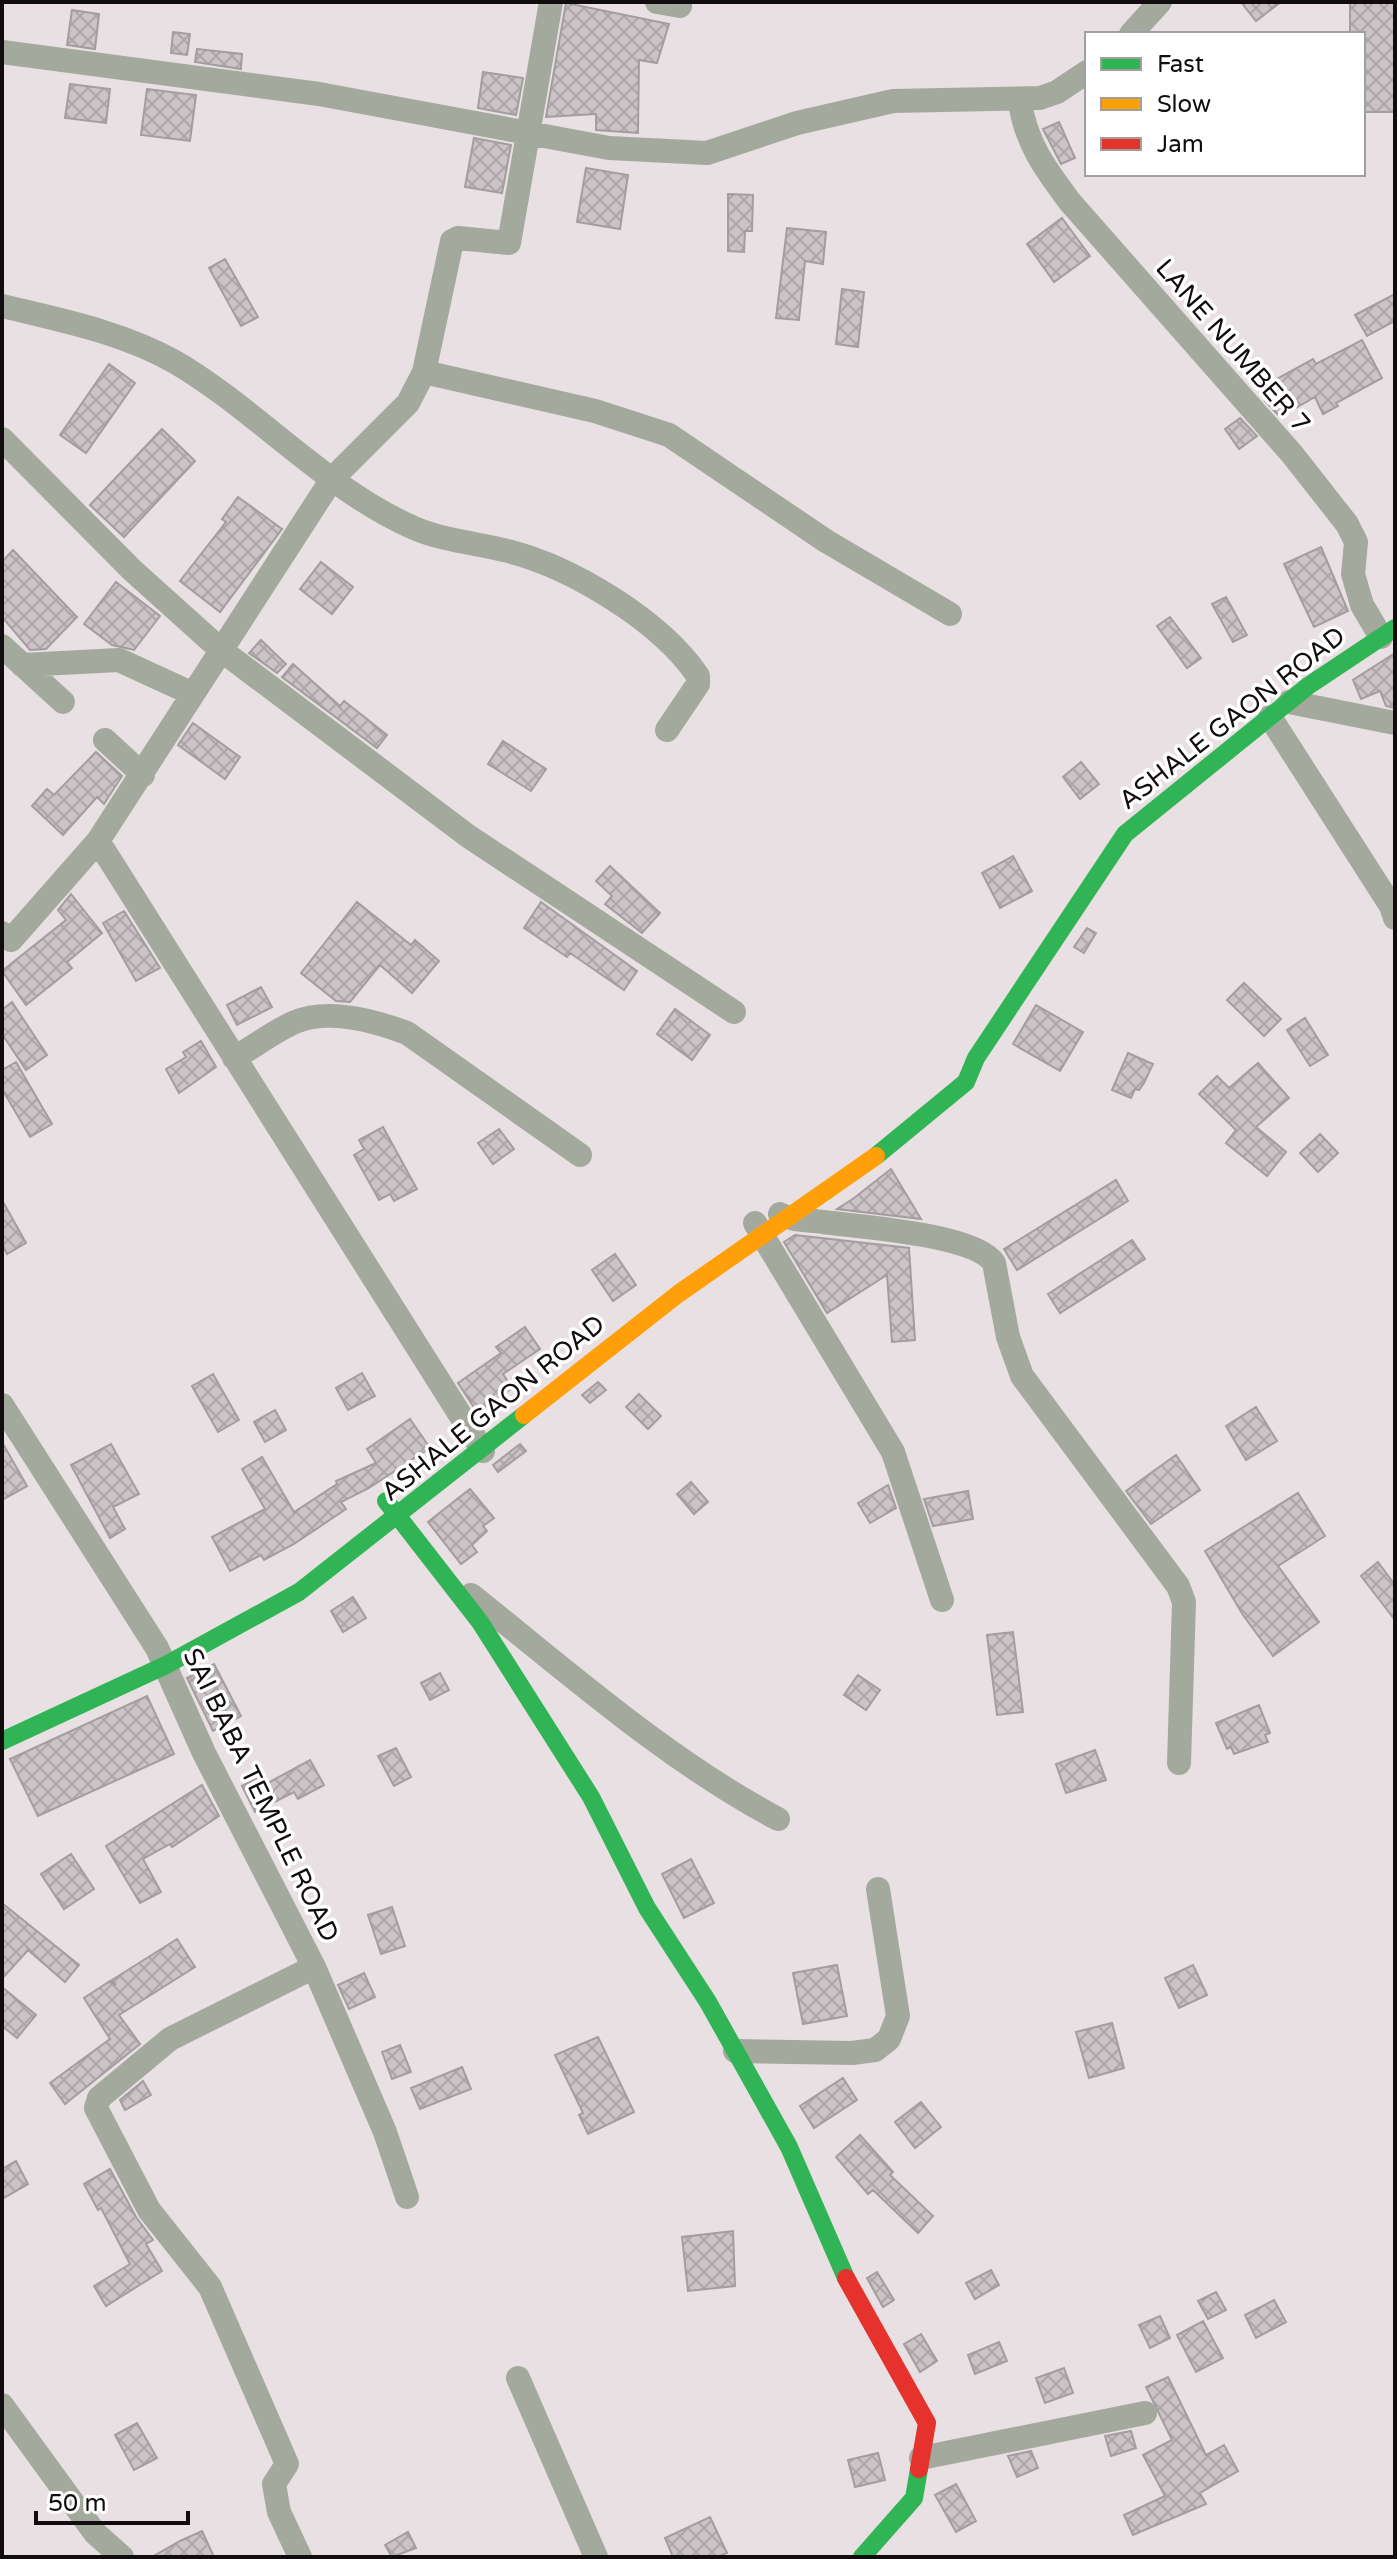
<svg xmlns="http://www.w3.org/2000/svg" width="1397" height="2559" viewBox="0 0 1397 2559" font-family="'Varela Round',sans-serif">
<defs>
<pattern id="building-cross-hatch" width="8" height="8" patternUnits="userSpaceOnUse" patternTransform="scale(2)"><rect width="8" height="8" fill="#cbc3c6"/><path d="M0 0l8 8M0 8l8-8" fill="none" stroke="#ada6a9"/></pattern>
</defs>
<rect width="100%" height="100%" fill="#e9e0e3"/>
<path fill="url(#building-cross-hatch)" stroke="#a39d9f" stroke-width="2" d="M1241,2H1281L1256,21Z
M1350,2H1395V112H1364L1363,34H1350Z
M566,3L669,24L657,63L639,60L638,133L596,130V114L546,117Z
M72,10L99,14L95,49L67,45Z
M173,32L190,34L187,55L171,53Z
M197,49L242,54L241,69L195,62Z
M483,72L523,78L516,115L478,108Z
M70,84L110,89L106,123L65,118Z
M147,89L196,95L190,141L141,135Z
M1059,122L1075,158L1061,164L1043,129Z
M474,138L511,145L502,193L465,187Z
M586,168L628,175L620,229L577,222Z
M728,194L753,195L752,231H745L744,252L728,251Z
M1062,218L1090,256L1054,282L1027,244Z
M787,228L826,232L823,264L805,261L799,320L776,318Z
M225,259L258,317L241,326L209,268Z
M842,289L864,292L858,347L836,344Z
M1395,294V321L1367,336L1355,315Z
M1362,340L1382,378L1336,403L1338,406L1323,414L1315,397L1280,417L1265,401L1268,399L1262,387L1313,359L1316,364Z
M109,364L135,383L86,453L60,435Z
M1240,418L1257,436L1239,449L1225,429Z
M162,429L195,461L124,537L90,505Z
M238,497L282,529L220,612L180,581L226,522L222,519Z
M1321,547L1348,611L1314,627L1284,564Z
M13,550L77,617L46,649L30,650L2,617V562Z
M321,562L353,587L332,614L300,589Z
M116,582L160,616L134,650L112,645L84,624Z
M1226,597L1247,635L1233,642L1212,604Z
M1170,617L1201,658L1187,668L1157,626Z
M261,640L286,664L277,673L249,653Z
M1395,653V708L1386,706L1380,691L1361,699L1353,680Z
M293,664L340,706L344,701L387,735L377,748L282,677Z
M193,723L240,757L225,779L178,745Z
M503,741L546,769L531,791L488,764Z
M96,752L122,776L104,804L97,797L63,835L32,806L47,789L54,795Z
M1081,762L1099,784L1080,799L1063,777Z
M1013,856L1032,891L1000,908L982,873Z
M610,866L660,913L642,933L605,904L612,896L596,881Z
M71,894L102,933L67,962L72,968L26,1005L2,971L66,920L58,910Z
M357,902L411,945L415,940L439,961L412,993L380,965L350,1002L336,1001L301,973Z
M541,902L637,971L624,990L570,953L567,957L524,928Z
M124,911L160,968L136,981L103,923Z
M1087,928L1096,933L1084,953L1074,947Z
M1244,983L1281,1019L1264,1036L1227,1000Z
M261,987L272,1007L237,1025L227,1005Z
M12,1002L47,1055L26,1070L2,1034V1010Z
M1036,1005L1083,1032L1060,1071L1013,1044Z
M675,1009L710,1035L692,1060L657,1034Z
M1305,1018L1328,1055L1310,1066L1287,1030Z
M201,1041L216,1067L179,1093L166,1069L186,1057L183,1052Z
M1128,1053L1153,1064L1144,1083L1139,1090L1135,1089L1131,1098L1112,1090Z
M16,1062L52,1124L30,1137L2,1089V1070Z
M1258,1063L1289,1098L1256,1127L1286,1152L1267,1176L1226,1143L1236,1130L1199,1094L1217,1076L1229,1088Z
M383,1127L417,1189L394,1201L390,1194L379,1200L354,1155L364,1149L359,1140Z
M499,1129L514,1149L493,1164L478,1143Z
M1320,1134L1338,1153L1318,1172L1300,1153Z
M891,1169L921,1219L837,1209L854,1198Z
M1116,1180L1128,1201L1017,1270L1004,1249Z
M2,1200L26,1243L7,1254L2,1244Z
M795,1235L909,1248L915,1340L892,1342L887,1275L827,1313L784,1242Z
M1132,1240L1145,1259L1060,1313L1048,1294Z
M615,1254L636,1285L613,1301L592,1270Z
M525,1327L540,1349L503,1374L512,1388L477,1412L458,1383L501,1353L496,1347Z
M362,1373L375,1396L348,1410L336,1388Z
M213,1374L239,1420L218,1432L192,1386Z
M598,1382L606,1390L590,1403L582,1395Z
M639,1394L661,1416L648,1429L626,1407Z
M1256,1407L1277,1441L1246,1460L1226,1426Z
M275,1410L286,1430L265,1442L254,1422Z
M410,1419L430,1448L369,1488L341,1502L346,1509L294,1544L264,1560L261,1555L230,1571L212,1537L265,1509L242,1469L262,1457L294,1512L337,1484L336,1481L376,1463L367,1449Z
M2,1442L27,1486L2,1500Z
M111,1444L139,1494L113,1507L125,1529L110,1538L71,1465Z
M520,1444L526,1451L498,1472L493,1465Z
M1176,1455L1200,1490L1151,1524L1126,1491Z
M691,1482L708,1502L694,1514L677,1494Z
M888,1485L896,1508L870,1523L858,1503Z
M470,1489L494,1518L483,1526L487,1531L472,1545L477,1552L461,1564L428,1522Z
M968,1491L973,1519L933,1526L924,1499Z
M1298,1493L1325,1536L1278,1566L1319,1622L1273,1656L1243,1615L1205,1551Z
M1378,1562L1395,1585V1620L1361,1576Z
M353,1597L366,1618L343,1632L331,1611Z
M1013,1632L1023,1712L997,1715L987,1635Z
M214,1664L241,1716L213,1731L187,1678Z
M440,1673L449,1690L430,1700L421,1683Z
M858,1675L880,1690L866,1710L844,1695Z
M147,1696L174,1754L38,1816L10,1759Z
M1259,1705L1270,1733L1265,1735L1268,1742L1234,1754L1231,1747L1227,1749L1216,1723Z
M396,1748L411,1777L394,1786L378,1756Z
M1095,1750L1106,1780L1066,1793L1056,1764Z
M310,1760L324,1785L298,1799L294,1792L255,1812L242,1786L262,1775L266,1784Z
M202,1785L219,1816L172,1847L170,1844L143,1859L161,1892L140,1903L106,1846Z
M71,1854L94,1889L64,1909L41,1874Z
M691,1859L714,1903L684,1918L662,1874Z
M2,1903L79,1965L65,1982L28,1950L2,1979Z
M392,1907L405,1946L381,1954L368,1915Z
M177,1939L195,1967L119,2015L140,2044L65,2104L50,2083L110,2039L84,1998L110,1981L116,1985L112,1980Z
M837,1965L847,2016L803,2024L793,1973Z
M1193,1965L1207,1995L1179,2008L1165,1978Z
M364,1973L375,1997L349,2009L338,1985Z
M2,1987L36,2015L17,2038L2,2026Z
M1112,2023L1124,2068L1089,2078L1076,2032Z
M598,2037L634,2112L588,2134L579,2115L583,2113L555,2055Z
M400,2045L411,2072L392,2079L382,2052Z
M462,2067L471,2089L420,2109L411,2088Z
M843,2078L857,2100L814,2128L800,2106Z
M143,2081L151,2095L125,2110L120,2100Z
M921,2102L941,2127L915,2148L895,2122Z
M860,2135L893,2172L890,2175L933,2216L918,2233L873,2190L868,2194L836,2157Z
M16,2161L28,2184L2,2199V2169Z
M110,2169L136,2217L153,2240L146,2244L162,2271L106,2306L94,2286L130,2264L101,2208L98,2210L84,2184Z
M733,2231L735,2286L688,2291L682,2237Z
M991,2270L999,2285L975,2299L966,2283Z
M877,2272L894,2300L883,2307L867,2278Z
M1216,2292L1226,2310L1208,2319L1198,2301Z
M1274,2300L1286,2322L1256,2338L1245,2315Z
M1160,2316L1170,2338L1150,2348L1139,2325Z
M1203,2321L1223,2358L1196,2372L1177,2335Z
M921,2334L937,2361L920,2372L904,2344Z
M999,2342L1007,2361L975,2374L968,2355Z
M1064,2368L1073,2393L1045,2403L1036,2378Z
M1168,2377L1206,2455L1224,2445L1238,2471L1200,2493L1206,2504L1133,2535L1124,2515L1165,2496L1143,2455L1172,2440L1146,2387Z
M137,2423L157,2458L134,2470L115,2435Z
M1131,2431L1136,2448L1111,2456L1105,2436Z
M1031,2451L1038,2468L1017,2477L1008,2456Z
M878,2453L885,2480L855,2487L848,2460Z
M956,2484L976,2521L956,2532L935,2495Z
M710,2517L727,2553L717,2557H673L665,2538Z
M202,2531L214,2557H152L180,2541Z
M408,2532L416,2548L392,2557L385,2545Z"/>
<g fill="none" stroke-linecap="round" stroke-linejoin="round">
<path stroke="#a3a99c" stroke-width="24" d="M657,2L680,6
M1131,34L1160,2
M2,52L319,94L609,148L707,153L797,123L893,101L1040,98L1057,92L1087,72
M1020,101C1025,142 1046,170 1070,202L1292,454L1347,524L1356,542L1353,574L1362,605L1381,637
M2,306C60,320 122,332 175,362C257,410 325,489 414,528C444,541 477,543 508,551C572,567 661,621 698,676V684L667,730
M424,372L595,411L669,435L826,541L950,614
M2,439L132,570L221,650L468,836L734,1012
M2,646L63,702
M22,665L119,660L193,694
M1289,702L1395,723
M1270,717L1391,906L1395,918
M105,740L143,775
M98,841L332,479L408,403L424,372L452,241L458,238L509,243L551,2
M2,933L11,940L98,841L483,1451
M234,1058C254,1047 274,1031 295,1022C328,1008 375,1021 407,1033L580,1155
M780,1214C792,1221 809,1220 823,1222C860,1227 975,1234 994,1263L1008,1337L1022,1376L1178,1586L1184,1602L1179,1763
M755,1223L893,1452L942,1600
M2,1405L157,1648L204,1753L314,1967L385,2132L407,2197
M471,1595C569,1673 667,1760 778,1819
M735,2051L852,2053L875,2050L889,2039L898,2016L878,1889
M518,2378L596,2557
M2,2405L95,2533L122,2557
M921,2458L1145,2413
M300,2557L279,2512L274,2484L287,2464L210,2287L149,2210L96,2108L99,2098L170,2039L314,1967"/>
<path stroke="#30b455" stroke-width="18" d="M876,1156L966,1082L976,1058L1125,834L1308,686L1395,628
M386,1501L480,1622L591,1797L647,1908L708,2002L789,2147L846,2278
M2,1741L166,1665L299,1592L524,1415
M862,2557L914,2498L919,2469"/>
<path stroke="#ff9f0a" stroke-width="18" d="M524,1415L678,1294L876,1156"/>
<path stroke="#e5322d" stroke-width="18" d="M846,2278L927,2423L919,2469"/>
</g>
<g text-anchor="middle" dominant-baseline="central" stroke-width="7" stroke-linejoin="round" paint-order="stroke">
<g font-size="26" fill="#110c0e" stroke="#fff">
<text transform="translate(1233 346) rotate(49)">LANE NUMBER 7</text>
<text transform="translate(1232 718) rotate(-38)">ASHALE GAON ROAD</text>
<text transform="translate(493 1408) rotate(-39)">ASHALE GAON ROAD</text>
<text transform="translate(261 1795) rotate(64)">SAI BABA TEMPLE ROAD</text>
</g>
</g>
<rect width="1397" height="2559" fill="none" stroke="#110c0e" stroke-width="8"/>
<rect x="1085" y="32" width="280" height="144" fill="#ffffff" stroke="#a09e9f" stroke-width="2"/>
<rect x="1101" y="58" width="40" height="12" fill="#30b455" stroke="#a09e9f" stroke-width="2"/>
<text x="1157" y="72" font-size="24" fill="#110c0e">Fast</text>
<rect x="1101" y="98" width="40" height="12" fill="#ff9f0a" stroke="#a09e9f" stroke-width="2"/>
<text x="1157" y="112" font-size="24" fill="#110c0e">Slow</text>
<rect x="1101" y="138" width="40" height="12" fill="#e5322d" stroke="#a09e9f" stroke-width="2"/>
<text x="1157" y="152" font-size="24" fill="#110c0e">Jam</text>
<path d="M36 2511v12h152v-12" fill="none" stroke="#110c0e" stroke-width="4"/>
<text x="48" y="2511" font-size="24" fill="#110c0e" stroke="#ffffff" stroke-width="6" paint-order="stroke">50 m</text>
</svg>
